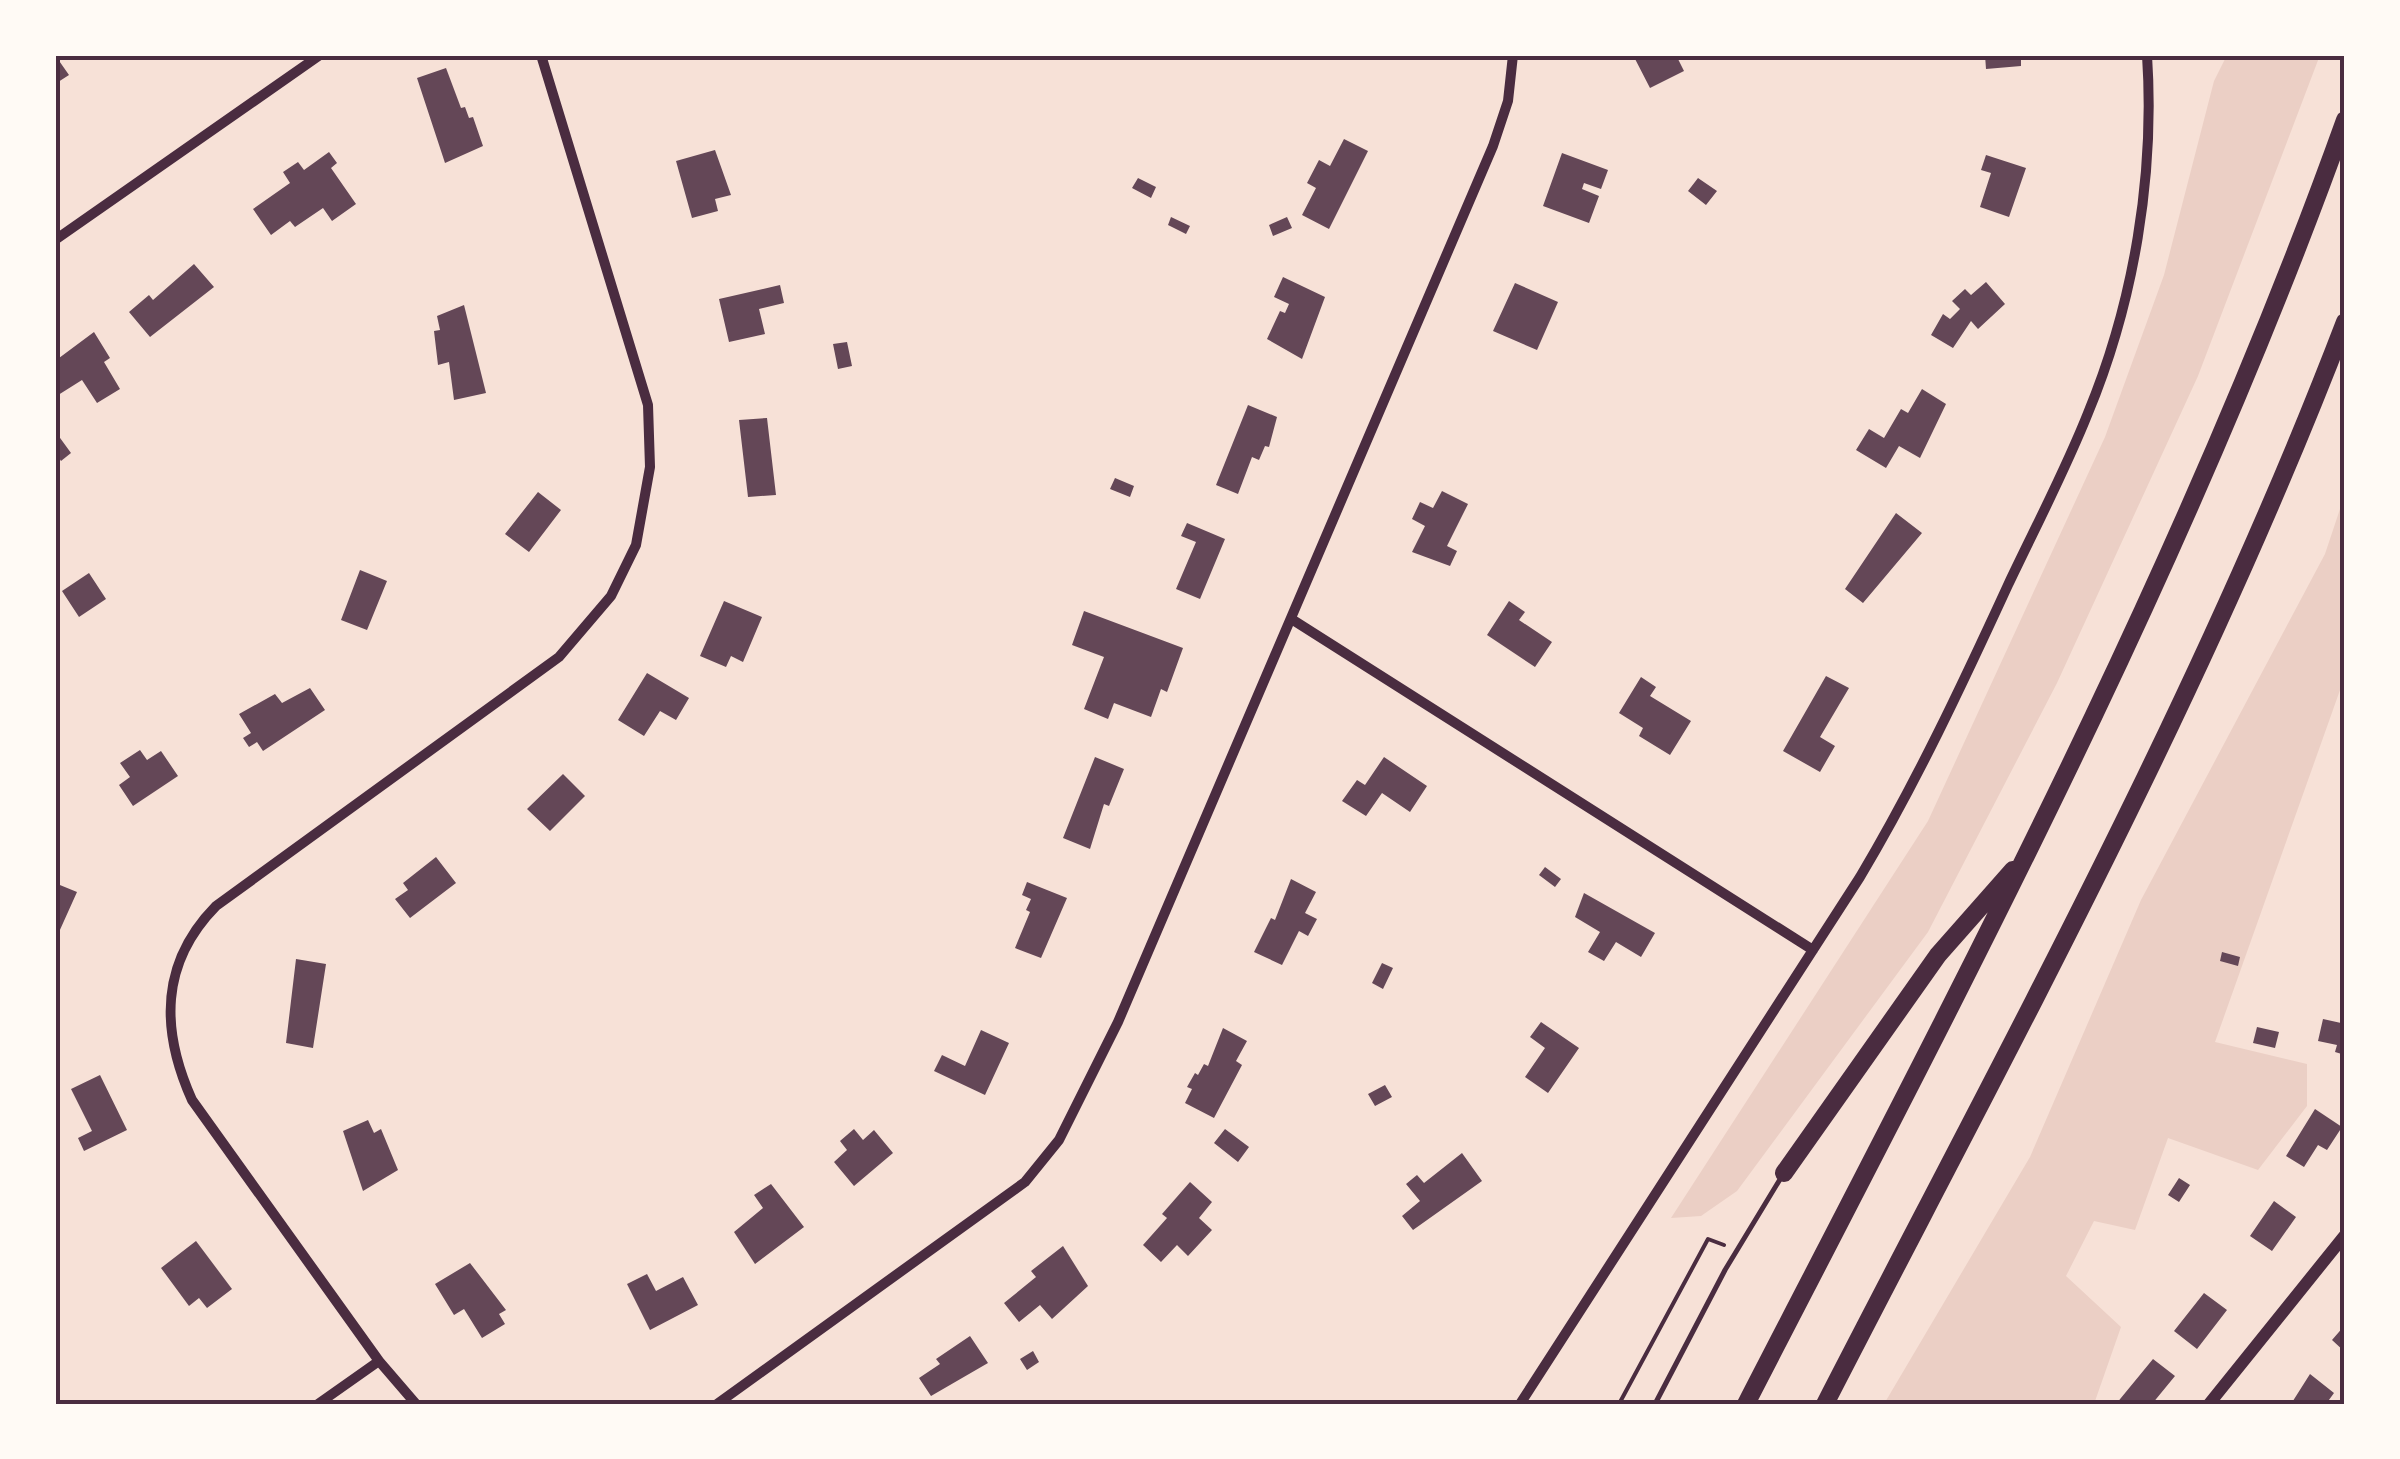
<svg xmlns="http://www.w3.org/2000/svg" width="2400" height="1459" viewBox="0 0 2400 1459" font-family="Ubuntu,sans-serif">
<rect width="100%" height="100%" fill="#f7e1d7"/>
<path fill="#ebcfc5" d="M2227,55H2320L2198,376L2057,683L1928,932L1737,1191L1701,1216L1671,1218L1928,821L2105,437L2164,275L2214,81Z
M2345,494V676L2215,1042L2307,1064V1106L2258,1170L2168,1138L2135,1230L2094,1221L2066,1276L2121,1327L2094,1404H1884L2030,1157L2141,900L2325,554Z"/>
<path fill="#644757" d="M55,55L69,75L55,84Z
M1633,55H1676L1684,71L1650,88Z
M1985,55H2021V66L1986,69Z
M446,68L461,108L465,107L469,118L473,117L483,146L445,163L417,78Z
M1344,139L1368,151L1329,229L1302,215L1316,188L1307,183L1319,160L1330,166Z
M715,150L731,195L715,199L718,211L692,218L676,161Z
M329,152L337,163L331,168L356,204L332,221L323,208L295,227L290,221L271,235L253,209L290,183L283,172L298,162L304,170Z
M1562,153L1608,170L1601,189L1584,183L1582,189L1599,196L1589,223L1543,206Z
M1986,155L2026,168L2009,217L1980,207L1991,173L1981,170Z
M1138,178L1156,187L1151,198L1132,188Z
M1698,178L1717,191L1706,205L1688,191Z
M1171,217L1190,226L1186,234L1168,225Z
M1287,217L1292,228L1273,236L1269,225Z
M194,264L214,287L150,337L129,312L149,295L153,300Z
M1283,277L1325,297L1302,359L1267,339L1280,311L1285,313L1289,304L1274,297Z
M1986,282L2005,304L1978,329L1971,321L1953,348L1931,335L1943,314L1950,319L1960,309L1952,301L1965,289L1971,295Z
M1515,283L1558,302L1537,350L1493,331Z
M780,285L784,303L759,309L765,334L729,342L719,299Z
M464,305L486,393L454,400L449,362L438,365L434,331L440,330L437,316Z
M94,332L110,358L104,362L120,389L97,403L82,380L55,397V361Z
M847,342L852,366L838,369L833,344Z
M1922,389L1946,404L1920,458L1899,446L1886,468L1856,450L1869,429L1884,438L1901,409L1908,413Z
M1248,405L1277,417L1269,447L1265,446L1259,460L1252,457L1238,494L1216,485Z
M767,418L776,495L748,497L739,420Z
M55,431L71,453L61,461L55,452Z
M1115,478L1134,486L1130,497L1110,489Z
M1442,491L1468,504L1447,546L1457,551L1450,566L1412,552L1425,526L1412,519L1420,502L1433,508Z
M538,492L561,510L529,552L505,534Z
M1896,513L1922,533L1863,603L1845,589Z
M1187,523L1225,539L1200,599L1176,589L1196,542L1181,536Z
M360,570L387,581L367,630L341,620Z
M89,573L106,599L79,617L62,591Z
M724,601L762,617L743,662L731,656L726,667L700,656Z
M1509,601L1525,612L1519,620L1552,642L1535,667L1487,635Z
M1084,611L1183,648L1167,692L1161,689L1151,717L1114,703L1108,719L1084,709L1104,657L1072,645Z
M647,673L689,698L676,720L660,711L644,736L618,720Z
M1826,676L1849,688L1820,737L1835,746L1820,772L1783,751Z
M1641,677L1656,687L1650,696L1691,721L1670,755L1639,736L1643,728L1619,713Z
M310,688L325,710L263,751L257,742L249,747L243,738L251,733L239,714L275,694L282,703Z
M140,750L147,760L161,751L178,776L133,806L119,785L130,777L120,763Z
M1095,757L1124,769L1109,806L1104,804L1090,849L1063,838Z
M1384,757L1427,786L1410,812L1382,793L1366,816L1342,801L1357,780L1365,785Z
M563,774L585,796L550,831L527,809Z
M436,857L456,883L410,918L395,899L408,890L403,883Z
M1545,867L1561,879L1555,887L1539,875Z
M1291,879L1316,892L1305,913L1317,919L1308,936L1299,931L1282,965L1254,952L1271,918L1275,920Z
M1027,882L1067,898L1041,958L1015,948L1030,912L1026,910L1031,899L1022,895Z
M55,883L77,892L59,932L55,930Z
M1584,893L1655,933L1641,957L1616,942L1604,961L1588,952L1600,932L1575,917Z
M2222,952L2240,957L2238,966L2220,961Z
M296,959L326,964L313,1048L286,1043Z
M1382,963L1393,968L1383,989L1372,983Z
M2345,1010V1055L2335,1052L2337,1045L2318,1041L2323,1019L2341,1023Z
M1541,1022L1579,1048L1548,1093L1525,1077L1545,1048L1530,1037Z
M2257,1027L2279,1032L2275,1048L2253,1043Z
M1223,1028L1247,1041L1236,1061L1242,1065L1214,1118L1185,1103L1192,1089L1187,1087L1195,1073L1198,1075L1204,1064L1208,1066Z
M981,1030L1009,1043L985,1095L934,1071L942,1055L965,1066Z
M100,1075L127,1130L84,1151L78,1138L92,1131L71,1089Z
M1385,1085L1392,1097L1375,1106L1368,1094Z
M2315,1109L2342,1127L2327,1150L2318,1145L2304,1167L2286,1156Z
M368,1120L374,1133L381,1129L398,1170L363,1191L343,1131Z
M854,1129L863,1140L874,1130L893,1153L854,1186L834,1162L847,1150L840,1141Z
M1225,1129L1249,1147L1238,1162L1214,1143Z
M1462,1153L1482,1181L1413,1230L1402,1216L1420,1201L1406,1184L1417,1175L1424,1183Z
M2179,1178L2190,1185L2179,1202L2168,1195Z
M1190,1182L1212,1202L1199,1218L1212,1230L1188,1256L1177,1245L1161,1262L1143,1245L1167,1218L1162,1214Z
M771,1184L804,1227L755,1264L734,1232L763,1208L754,1195Z
M2274,1201L2296,1217L2272,1251L2250,1236Z
M196,1241L232,1289L207,1308L199,1298L189,1306L161,1268Z
M1063,1246L1088,1286L1052,1319L1040,1305L1019,1322L1004,1303L1036,1277L1031,1271Z
M470,1263L506,1310L499,1314L505,1324L482,1338L464,1309L454,1315L435,1284Z
M647,1274L656,1291L683,1277L698,1305L650,1330L627,1284Z
M2204,1293L2227,1310L2197,1349L2174,1331Z
M2345,1325V1352L2332,1340Z
M970,1336L988,1363L931,1396L919,1378L940,1364L936,1359Z
M1033,1351L1039,1362L1027,1370L1020,1359Z
M2153,1359L2175,1376L2152,1404H2116Z
M2310,1374L2334,1393L2326,1404H2291Z"/>
<g fill="none" stroke-linecap="round" stroke-linejoin="round">
<path stroke="#4a2c40" stroke-width="4" d="M1619,1404L1708,1239L1724,1245"/>
<path stroke="#4a2c40" stroke-width="5" d="M1655,1404L1725,1270L1782,1176"/>
<path stroke="#4a2c40" stroke-width="10" d="M55,240L320,55
M1293,620L1813,950
M318,1404L379,1361
M416,1404L379,1361L192,1100C161,1031 159,964 216,906L559,657L611,596L636,545L650,467L648,405L541,55
M717,1404L1025,1182L1059,1140L1118,1022L1493,146L1508,101L1513,55
M1520,1404L1860,877C1916,783 1962,685 2008,585C2035,528 2065,471 2088,413C2134,302 2155,175 2147,55"/>
<path stroke="#4a2c40" stroke-width="12" d="M2209,1404L2345,1235"/>
<path stroke="#4a2c40" stroke-width="18" d="M1784,1173L1938,955L2013,870
M1746,1404C1963,983 2185,567 2345,120
M1825,1404C2008,1048 2202,696 2345,322"/>
</g>
<rect width="2400" height="1459" fill="none" stroke="#fffaf5" stroke-width="115"/>
<rect x="58" y="58" width="2284" height="1344" fill="none" stroke="#4a2c40" stroke-width="4"/>
</svg>
